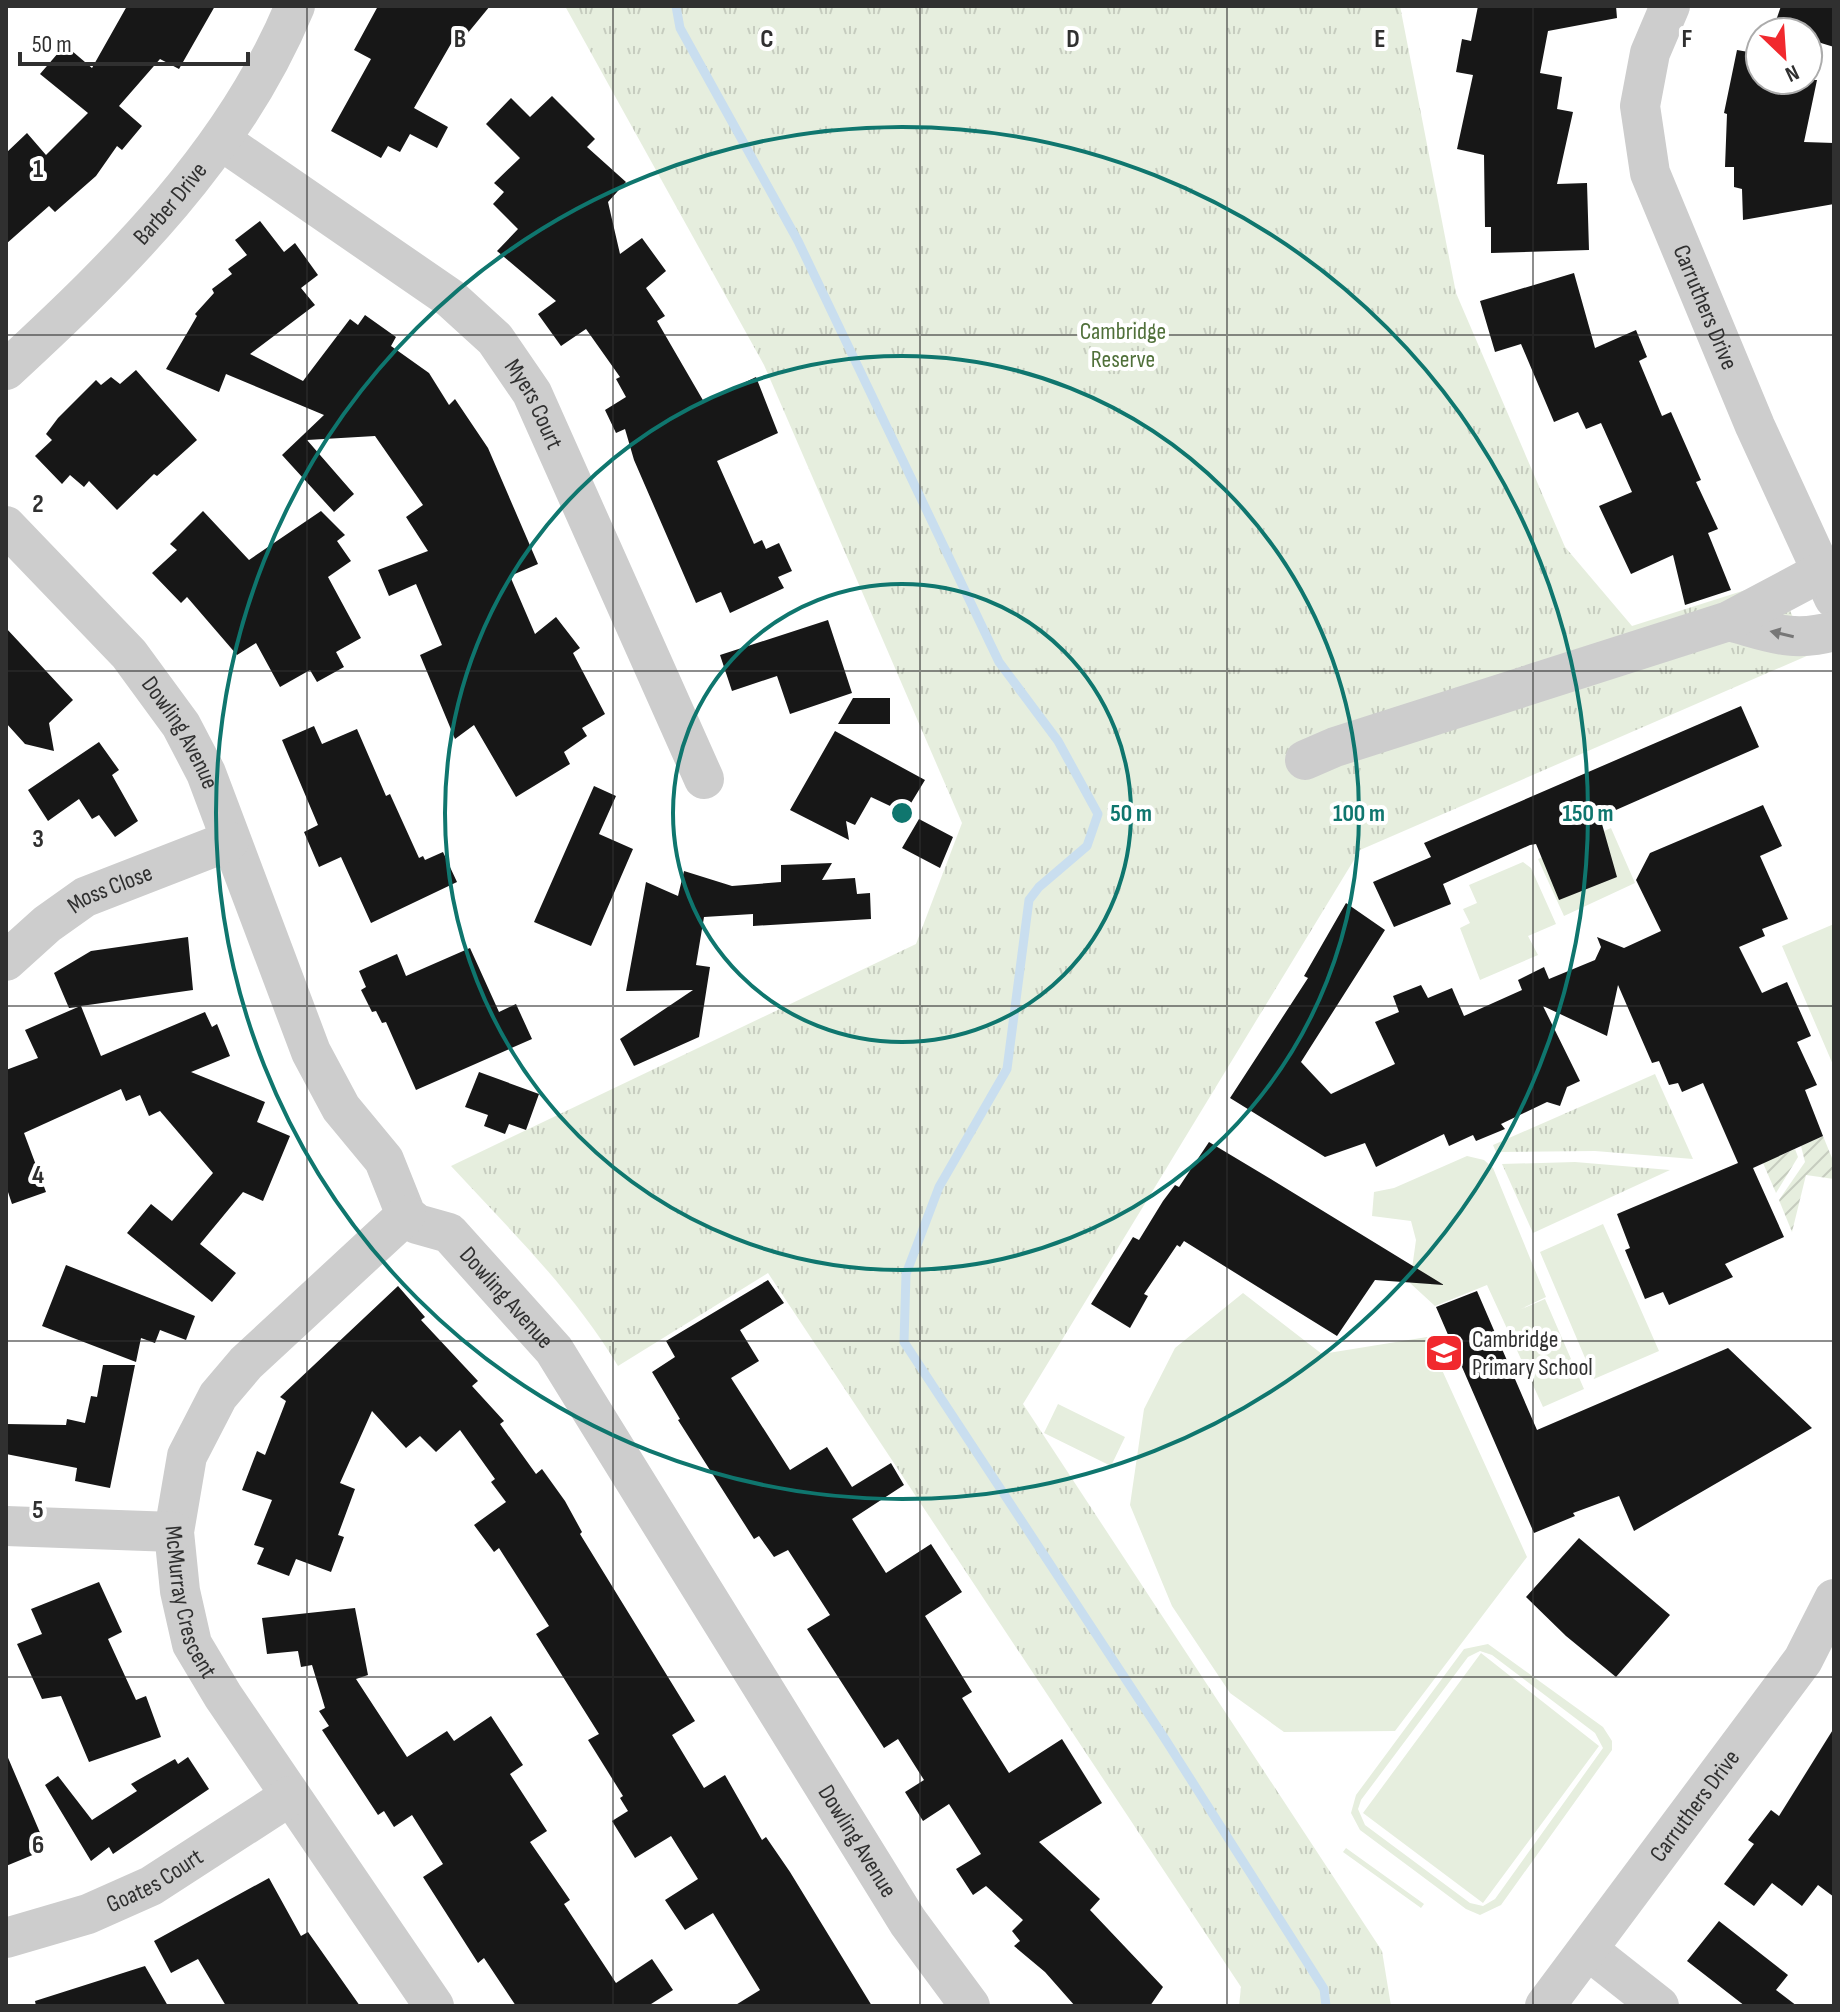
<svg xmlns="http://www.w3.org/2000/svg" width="1840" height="2012" viewBox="0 0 1840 2012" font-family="'Sofia Sans Condensed',sans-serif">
<defs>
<pattern id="park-tufts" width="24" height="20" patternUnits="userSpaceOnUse" patternTransform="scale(2)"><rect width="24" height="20" fill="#e6eede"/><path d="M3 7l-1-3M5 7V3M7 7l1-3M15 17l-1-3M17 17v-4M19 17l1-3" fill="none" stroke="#c6ccbf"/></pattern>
<pattern id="garden-furrows" width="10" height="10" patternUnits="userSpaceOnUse" patternTransform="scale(2)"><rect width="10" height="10" fill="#e6eede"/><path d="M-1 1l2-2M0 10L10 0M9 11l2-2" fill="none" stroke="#c6ccbf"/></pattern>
</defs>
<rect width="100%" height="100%" fill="#fff"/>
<path fill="#e6eede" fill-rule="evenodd" d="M1611,828L1635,883L1564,916L1538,859Z
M1523,862L1531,868L1556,924L1528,936L1538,955L1480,980L1460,928L1470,923L1463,909L1477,903L1469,885Z
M1834,924V1067L1782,946Z
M1467,1156L1484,1160L1493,1168L1546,1297L1519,1310L1545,1299L1584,1389L1543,1407L1487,1285L1435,1306L1410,1283L1416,1240L1411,1221L1372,1216L1374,1192L1394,1188Z
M1603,1224L1659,1351L1594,1379L1540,1252Z
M1243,1293L1322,1354L1427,1337L1527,1557L1395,1731L1284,1732L1230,1693L1172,1606L1130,1505L1144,1409L1175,1348Z
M1058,1404L1125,1437L1111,1466L1044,1433Z
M1488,1644L1603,1727L1612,1741V1750L1501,1905L1480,1915L1466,1909L1360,1830L1351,1813L1356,1795L1464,1649ZM1480,1651L1492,1655L1595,1733L1603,1748L1495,1899L1483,1906L1470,1903L1365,1825L1358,1809L1361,1800L1468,1657Z
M1481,1653L1599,1746L1483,1903L1363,1813Z
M1346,1848L1424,1904L1421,1908L1343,1852Z"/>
<path fill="url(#park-tufts)" d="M565,6H1400L1456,293L1565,547L1632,626L1777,580L1809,655L1360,850L1023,1404L1382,1951L1391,2006H1239L1241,1987L768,1273L618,1366C573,1291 510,1230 451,1166L916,944L962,823L764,365Z
M1655,1074L1693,1159L1595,1151L1496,1152L1493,1145Z
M1575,1162L1670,1170L1533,1233L1502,1164Z"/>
<path fill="url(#garden-furrows)" d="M1823,1136L1834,1163V1179L1806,1175L1792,1232L1779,1200L1805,1162L1801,1146Z
M1795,1149L1798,1157L1776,1193L1763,1163Z"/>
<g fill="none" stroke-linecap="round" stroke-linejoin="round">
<path stroke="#c9deef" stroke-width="9" d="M676,6L680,28L798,241L999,662L1058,741L1098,814L1087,846L1039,887L1029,900L1007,1069L939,1187L906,1274L904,1342L1165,1739L1324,1989L1326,2006"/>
</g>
<path fill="#171717" d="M127,6H215L179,69L160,59L119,106L142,126L122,150L117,146L96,176L55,212L49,206L6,244V153L27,133L46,155L88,113L40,74L65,45L92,68Z
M378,6H490L458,45L452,42L414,108L448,127L437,148L410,134L400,152L388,146L381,158L331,131L371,59L354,50Z
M1478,6H1616L1617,18L1548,31L1540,73L1562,77L1557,109L1573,112L1557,184L1587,183L1589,250L1491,253V227H1485L1484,155L1457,149L1473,75L1456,72L1462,39L1471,41Z
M1781,6H1834V47L1808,39V32H1772Z
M1737,50L1760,54V80H1817L1804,142L1834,143V204L1743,220L1742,189L1734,187V167H1725L1727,114L1724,113Z
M552,96L595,139L587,147L626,182L608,202L620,254L642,238L666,271L646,288L665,316L657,321L704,402L756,377L778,433L717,461L754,544L762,540L766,549L779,543L792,571L778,577L784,588L730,613L721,592L696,603L634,460L625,429L616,433L605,410L626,397L616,379L620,377L586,329L561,346L538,314L556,301L497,251L518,229L493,204L504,192L494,183L520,158L486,124L511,98L530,117Z
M260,221L284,252L295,243L318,275L301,288L315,305L250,354L303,381L350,319L358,325L365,315L396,337L391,346L429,373L449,405L455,399L488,448L538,564L510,576L535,634L556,617L580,648L573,653L605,714L582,728L587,736L564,752L570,764L516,797L474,725L455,739L420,655L442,645L416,584L389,596L378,570L428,551L406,517L423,505L375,436L307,440L354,494L334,512L282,455L324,415L226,374L219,392L166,369L197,316L195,314L214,293L212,289L232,274L228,269L247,255L235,240Z
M1574,273L1595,348L1636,330L1647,357L1639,361L1662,416L1671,412L1701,480L1696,482L1718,529L1708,533L1731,590L1685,605L1673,555L1631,574L1599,506L1632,492L1601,423L1586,429L1578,412L1554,422L1521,344L1495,352L1480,301Z
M136,370L197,440L157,476L154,474L117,510L89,481L84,487L70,475L62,484L35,456L52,440L46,434L58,418L96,380L101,385L111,377L120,384Z
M203,511L249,560L321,511L345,535L337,541L351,561L328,577L361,638L336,652L344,667L317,682L310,670L280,687L256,643L237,655L187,597L181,603L152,573L177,550L170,544Z
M828,620L852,693L790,714L777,676L732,691L720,655Z
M6,628L73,700L49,723L54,751L25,744L6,723Z
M853,698H890V724H838Z
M1741,706L1759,747L1600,817L1617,877L1559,900L1536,844L1530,845L1443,884L1451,904L1394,927L1373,882L1431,857L1424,843Z
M314,726L322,744L357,729L386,796L390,794L419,858L423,856L425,860L443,852L457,882L371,923L341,857L319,867L304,832L318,825L282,740Z
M835,731L925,780L905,813L871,797L855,825L846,821L849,840L790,810Z
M99,742L119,770L112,775L138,821L115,837L99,815L92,819L79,799L48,821L28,790Z
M594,786L616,796L599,834L633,849L591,946L534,922Z
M1763,805L1782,846L1760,856L1788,919L1762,929L1765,936L1739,947L1762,993L1787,982L1811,1036L1797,1042L1817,1085L1805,1090L1823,1136L1753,1168L1784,1237L1725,1264L1733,1277L1669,1305L1663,1292L1645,1299L1625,1250L1630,1248L1617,1214L1738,1163L1703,1083L1682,1092L1678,1083L1669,1085L1659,1061L1652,1063L1618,985L1607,1036L1543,1006L1580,1081L1567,1087L1560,1106L1547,1102L1501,1124L1505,1129L1476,1141L1473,1135L1449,1146L1444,1134L1376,1167L1365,1143L1325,1157L1230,1098L1308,978L1304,976L1346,903L1385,930L1301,1062L1331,1094L1395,1064L1375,1022L1399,1012L1393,996L1421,985L1428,998L1452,988L1464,1016L1522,990L1518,980L1544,967L1549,979L1595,960L1601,947L1597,937L1624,948L1661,931L1636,880L1650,853Z
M919,819L953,837L940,868L902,848Z
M832,863L822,880L855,878L857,894L870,893L871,919L753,926V914L704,917L696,965L710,967L699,1037L634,1066L620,1039L693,990L626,991L646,882L678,896L684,871L732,886L781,882V865Z
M188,937L193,990L81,1006L101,1056L205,1012L212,1027L217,1024L230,1056L191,1072L265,1102L257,1122L290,1136L263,1201L243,1192L200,1244L236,1273L212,1302L127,1233L151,1204L172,1221L213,1173L160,1111L149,1116L140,1095L126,1101L121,1089L24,1133L46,1192L12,1204L6,1186V1070L38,1058L25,1030L78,1007L69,1008L54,973L91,951Z
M470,948L499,1012L516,1004L532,1039L416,1090L386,1022L382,1023L376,1011L372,1012L361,990L366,987L359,971L397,954L406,976Z
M479,1072L539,1094L526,1130L509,1124L505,1134L484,1126L488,1115L465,1107Z
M1209,1142L1274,1181L1444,1285L1375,1280L1337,1336L1184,1241L1180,1247L1177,1245L1144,1294L1148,1296L1130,1328L1091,1304L1133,1237L1139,1240L1163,1201L1175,1185L1179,1187Z
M66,1265L195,1316L186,1340L160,1330L155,1343L141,1338L136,1362L42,1326Z
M768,1280L784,1303L740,1330L759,1361L731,1378L790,1470L827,1447L852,1487L891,1463L904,1485L852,1519L886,1573L931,1544L962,1592L925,1616L972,1692L962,1698L1009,1773L1062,1739L1102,1803L1039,1842L1100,1899L1090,1910L1163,1987L1150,2006H1075L1045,1972L1014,1946L1020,1941L1012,1931L1023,1920L986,1886L973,1895L956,1869L981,1854L949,1804L923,1821L905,1792L924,1780L898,1739L884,1748L807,1629L830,1615L788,1550L774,1557L759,1536L754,1539L678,1420L680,1419L652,1372L675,1357L666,1341Z
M398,1286L425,1317L421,1320L478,1381L472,1386L504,1421L500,1424L536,1474L542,1469L565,1501L582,1532L580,1534L695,1721L672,1735L704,1788L725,1775L762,1840L766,1837L790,1872L872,2006H734L760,1990L713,1913L685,1930L665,1900L698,1879L671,1836L635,1858L612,1821L628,1811L620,1798L623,1796L588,1740L599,1734L536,1634L549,1626L499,1548L494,1552L474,1525L506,1502L491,1482L495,1479L460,1430L436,1452L420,1436L406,1448L372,1411L340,1483L355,1489L338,1535L344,1537L331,1572L296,1559L289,1576L257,1564L264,1548L254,1545L272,1500L242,1490L257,1451L265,1455L286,1401L280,1397Z
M1477,1291L1537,1430L1728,1348L1812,1428L1634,1531L1619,1496L1573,1513L1575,1516L1534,1533L1436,1307Z
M103,1365H135L110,1488L75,1481L77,1468L6,1454V1424L66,1425L67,1419L85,1423L91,1396L97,1397Z
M1579,1538L1670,1615L1616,1677L1566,1636L1526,1597Z
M99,1582L122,1632L108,1639L136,1700L146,1696L161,1737L89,1762L61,1696L42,1699L17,1644L42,1634L31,1609Z
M355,1608L368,1675L356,1679L407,1757L447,1731L454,1741L491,1716L523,1765L510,1774L547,1831L530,1842L570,1900L564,1904L616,1983L652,1959L673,1990L648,2006H516L484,1958L478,1963L423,1877L443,1864L412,1815L394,1827L384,1811L378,1815L322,1730L329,1726L319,1711L325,1708L312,1665L301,1667L298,1651L267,1654L262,1618Z
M1834,1728V1897L1818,1885L1802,1906L1772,1883L1754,1906L1724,1884L1754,1844L1748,1840L1771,1810L1779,1816Z
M6,1753L47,1849L6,1866Z
M188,1757L209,1789L113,1854L109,1847L91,1861L45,1785L58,1776L92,1820L137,1791L131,1784L175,1759L178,1764Z
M269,1878L301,1936L308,1932L360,2006H226L198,1959L171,1973L154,1941Z
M1719,1921L1788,1975L1776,1990L1797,2006H1745L1687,1961Z
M145,1966L168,2006H36L35,2001Z"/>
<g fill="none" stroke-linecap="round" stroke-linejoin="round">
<g stroke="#cdcdcd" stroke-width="40">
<path id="s1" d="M1670,6L1650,53L1640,106L1650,173L1755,426L1834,598"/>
<path id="s2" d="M222,141L450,298L495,339L532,393L704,779"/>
<path id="s3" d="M6,370C121,264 234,153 295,6"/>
<path id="s4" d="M6,526L129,654L181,725L206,773L311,1052L341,1108L384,1160L406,1215L417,1224L449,1233L554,1350L908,1922L970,2006"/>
<path d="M1729,621C1770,632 1792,643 1834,631"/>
<path d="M1305,760L1335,747L1729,621L1821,572"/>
<path id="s5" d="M6,961L47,924L85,897L229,841"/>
<path id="s6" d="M406,1215L246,1363L218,1396L187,1456L174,1532L180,1591L192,1644L223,1696L434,2006"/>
<path d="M6,1526L174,1532"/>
<path id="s7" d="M6,1938L88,1914L151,1886L290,1796"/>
<path d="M1588,1950L1659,2006"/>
<path id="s8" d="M1545,2006L1803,1660L1834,1599"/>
</g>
</g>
<defs><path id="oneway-solid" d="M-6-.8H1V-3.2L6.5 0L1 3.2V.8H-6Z" transform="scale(2)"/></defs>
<use fill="#777" href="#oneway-solid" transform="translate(1782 634) rotate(-167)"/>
<path fill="none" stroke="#303030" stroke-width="2" stroke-opacity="0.55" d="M307,6V2006M613,6V2006M920,6V2006M1227,6V2006M1533,6V2006M6,335H1834M6,671H1834M6,1006H1834M6,1341H1834M6,1677H1834"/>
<g fill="none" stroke="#0f766e" stroke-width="4">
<circle cx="902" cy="813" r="229"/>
<circle cx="902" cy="813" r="457"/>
<circle cx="902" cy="813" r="686"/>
</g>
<defs>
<symbol id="school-square" viewBox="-11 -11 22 22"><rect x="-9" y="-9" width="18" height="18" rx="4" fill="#f1292e" stroke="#fff"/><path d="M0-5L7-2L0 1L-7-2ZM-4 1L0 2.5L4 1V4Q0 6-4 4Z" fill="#fff"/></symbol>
</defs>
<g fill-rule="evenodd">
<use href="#school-square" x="1422" y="1331" width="44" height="44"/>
</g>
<g text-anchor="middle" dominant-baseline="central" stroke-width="8" stroke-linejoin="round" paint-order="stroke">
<g font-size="24" fill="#303030" stroke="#fff">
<text stroke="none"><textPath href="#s3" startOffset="234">Barber Drive</textPath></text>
<text stroke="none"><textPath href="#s1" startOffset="318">Carruthers Drive</textPath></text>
<text stroke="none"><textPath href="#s2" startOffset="414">Myers Court</textPath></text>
<text stroke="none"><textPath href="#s4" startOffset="272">Dowling Avenue</textPath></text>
<text stroke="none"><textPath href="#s5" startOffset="128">Moss Close</textPath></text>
<text stroke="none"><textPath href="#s4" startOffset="942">Dowling Avenue</textPath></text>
<text stroke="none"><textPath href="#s6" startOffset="478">McMurray Crescent</textPath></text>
<text stroke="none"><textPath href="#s8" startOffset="250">Carruthers Drive</textPath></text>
<text stroke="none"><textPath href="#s4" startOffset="1590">Dowling Avenue</textPath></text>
<text stroke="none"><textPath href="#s7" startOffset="160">Goates Court</textPath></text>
</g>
<g font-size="24" fill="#50703a" stroke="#fff">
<text x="1123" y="331">Cambridge<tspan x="1123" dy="28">Reserve</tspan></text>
</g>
<g font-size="24" fill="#303030" stroke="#fff" text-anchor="start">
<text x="1472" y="1339">Cambridge<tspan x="1472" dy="28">Primary School</tspan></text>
</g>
</g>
<g font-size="26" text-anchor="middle" font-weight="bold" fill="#303030" stroke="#fff" stroke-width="8" stroke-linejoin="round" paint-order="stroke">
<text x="460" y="47">B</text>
<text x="767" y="47">C</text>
<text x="1073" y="47">D</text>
<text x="1380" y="47">E</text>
<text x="1687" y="47">F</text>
<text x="38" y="177">1</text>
<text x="38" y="512">2</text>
<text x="38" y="847">3</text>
<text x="38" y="1183">4</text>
<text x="38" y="1518">5</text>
<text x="38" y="1853">6</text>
</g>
<circle cx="902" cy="813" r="12" fill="#0f766e" stroke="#fff" stroke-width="4"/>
<g font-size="24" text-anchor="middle" font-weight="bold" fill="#0f766e" stroke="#fff" stroke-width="8" stroke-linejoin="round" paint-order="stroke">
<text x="1131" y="821">50 m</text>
<text x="1359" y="821">100 m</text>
<text x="1588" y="821">150 m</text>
</g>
<rect width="1840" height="2012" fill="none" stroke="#303030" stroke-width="16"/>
<g transform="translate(1784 56) rotate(155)"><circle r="38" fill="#ffffff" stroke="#acacac" stroke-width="2"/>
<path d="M0-6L14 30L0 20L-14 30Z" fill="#f1292e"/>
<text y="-12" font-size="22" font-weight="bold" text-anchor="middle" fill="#303030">N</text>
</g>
<path d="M20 52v12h228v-12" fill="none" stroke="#303030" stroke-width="4"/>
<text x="32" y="52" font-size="24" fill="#303030" stroke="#ffffff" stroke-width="6" paint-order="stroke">50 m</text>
</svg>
